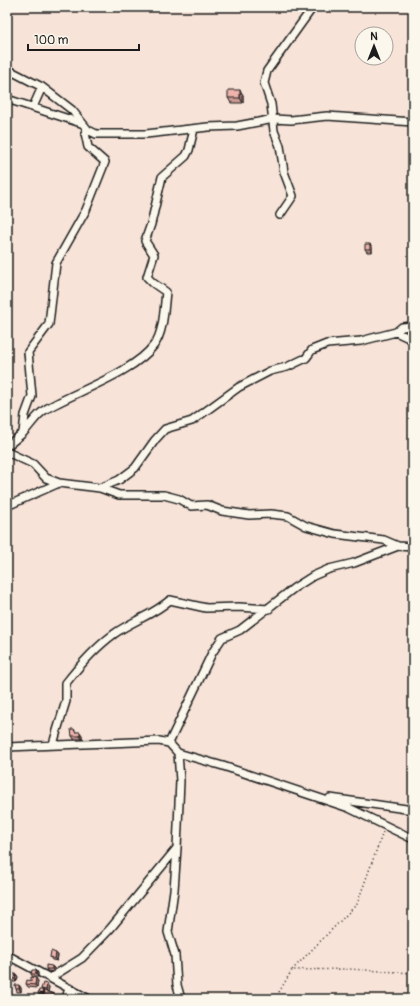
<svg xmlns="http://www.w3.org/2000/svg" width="420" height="1006" viewBox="0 0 420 1006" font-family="Pangolin,sans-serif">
<rect width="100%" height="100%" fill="#f7e3d8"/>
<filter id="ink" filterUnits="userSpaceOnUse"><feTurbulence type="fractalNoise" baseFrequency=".025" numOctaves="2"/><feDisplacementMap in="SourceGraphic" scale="8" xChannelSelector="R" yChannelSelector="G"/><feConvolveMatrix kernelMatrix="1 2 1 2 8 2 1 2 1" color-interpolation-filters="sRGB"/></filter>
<g filter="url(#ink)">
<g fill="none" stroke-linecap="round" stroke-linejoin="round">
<defs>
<path id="street" d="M7,69L42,87L72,110L88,130L96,134H146L208,127L237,126L274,119L291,120L327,116L413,122
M7,99L81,123
M33,107L42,87
M280,215L293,196L284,172L280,146L274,131L271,104L264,83L267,71L313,7
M396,332L402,327L413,326
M23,433C30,426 37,414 46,409C75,392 135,372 154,345C164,332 164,308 166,292L153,283L147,277L154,255L145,241L151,224L162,177L186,156L189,150L194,129
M7,446L23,433L25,415L32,396L28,352L49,324L56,263L86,210L105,162L88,147L85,133L88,130
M7,452L33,464L46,478L59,483
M100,488L119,480L135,468L155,440L165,429L192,421L239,387L270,371L287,367L306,358L312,350L327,344L361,341L396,332L413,340
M7,506L59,483L100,488L119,495H164L179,499L191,506L207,505L222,511L249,515L271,514L288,516L306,526L335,534L384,540L398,546L413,547
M169,743L212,653L222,638L240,630L294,588L313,576L329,569L354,563L398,546
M53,744L66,701V683C80,665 96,647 114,634C132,621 153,615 170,600L206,608L239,607L269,609
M7,747L159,741L169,743L178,753L223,766L349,808L413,839
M330,798L413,810
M177,848L174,890L168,932L175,955L177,985L181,999
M7,955L89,999
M50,978L82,958L110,929L177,848L180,781L178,753
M66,999L69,988"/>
</defs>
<use href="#street" stroke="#1c1c1c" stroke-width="10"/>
<path stroke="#1c1c1c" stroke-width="1.5" stroke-dasharray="1 3" stroke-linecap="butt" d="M292,970L357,904L383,832
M275,999L292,970L349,969L413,973"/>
<use href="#street" stroke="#fbf7ec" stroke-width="7"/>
</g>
<path fill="#cd9a93" stroke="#1c1c1c" d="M240,90L243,95V103H231L228,98Z
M370,244L372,247V252H367L365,249Z
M74,729L76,732L82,735V739H74L72,736Z
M56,953L58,955L57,961L52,960L50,957Z
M54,968V972L47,971L46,969Z
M36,970L38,973V977H33L31,974Z
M16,974L18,977L16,982H13L11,979Z
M31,981H38L37,988L28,987L26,984Z
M19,985L21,988V992H17L16,989Z
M49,987L48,992L54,994L56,996V999H52L40,996L38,993L42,990L41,989Z"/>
<path fill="#a77d78" stroke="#1c1c1c" d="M240,90L243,95V103L240,98Z
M370,244L372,247V252L370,249Z
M80,732L82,735V739L80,736Z
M56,953L58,955L57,961L55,959Z
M52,966L54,968V972L52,969Z
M8,967L10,970V974L8,971Z
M36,970L38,973V977L36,974Z
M16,974L18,977L16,982L15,979Z
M36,978L38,981L37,988L35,985Z
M47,984L49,987L48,993L46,990Z
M19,985L21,988V992L19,989Z
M43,990L44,993L43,997L42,994Z
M8,991L9,993V997L8,994Z
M54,994L56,996V999H55L53,997Z"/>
<path fill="#eeb3ab" stroke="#1c1c1c" d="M228,90H240V98H228Z
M365,244H370V249H365Z
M71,729H74L75,732H80V736H72Z
M51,951L56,953L55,959L50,957Z
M46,965L52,966V969H46Z
M32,970H36V974H31Z
M11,974H16L15,979H11Z
M31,977L36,978L35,985L26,984L27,980L31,981Z
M43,983L47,984L46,990L41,989Z
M15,985H19V989H16Z
M39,990H43L42,994L38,993Z
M44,991L54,994L53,997L43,995Z
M60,995L67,997L66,999L60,998Z
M12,996H16V999H12Z
M43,996L48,997L47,999H42Z"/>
</g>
<rect width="420" height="1006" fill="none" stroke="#fbf7ec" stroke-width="24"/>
<rect x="12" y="12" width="396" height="982" fill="none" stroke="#1c1c1c" stroke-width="1.5" filter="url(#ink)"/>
<g transform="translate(374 46)"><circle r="19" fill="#fbf7ec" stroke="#a29f99"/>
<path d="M0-3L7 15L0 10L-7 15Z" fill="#1c1c1c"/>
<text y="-6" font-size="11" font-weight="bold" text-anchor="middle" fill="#1c1c1c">N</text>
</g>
<path d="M28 44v6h111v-6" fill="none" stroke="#1c1c1c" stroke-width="2"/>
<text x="34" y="44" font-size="12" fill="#1c1c1c" stroke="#fbf7ec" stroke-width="3" paint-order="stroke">100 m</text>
</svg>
